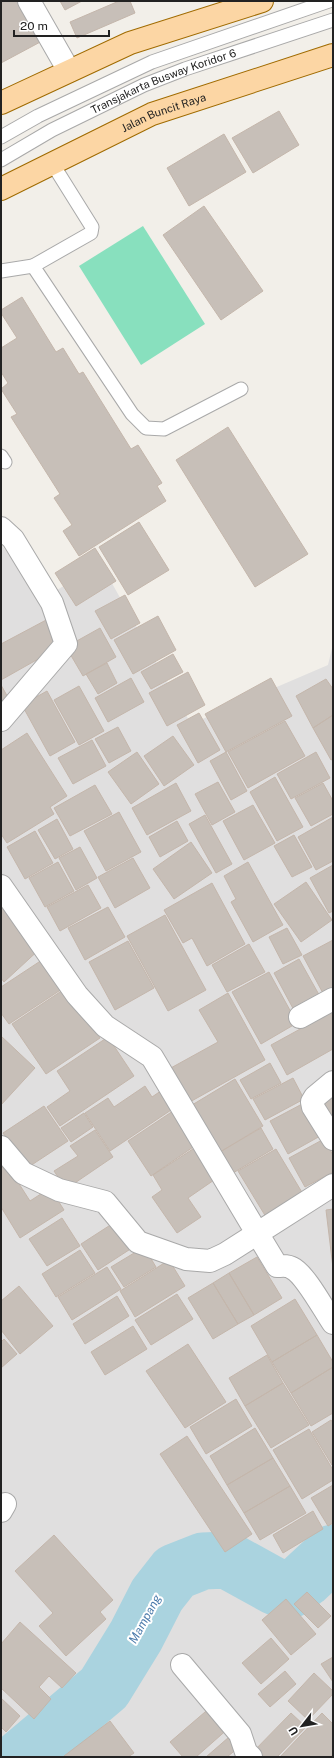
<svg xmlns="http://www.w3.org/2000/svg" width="334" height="1758" viewBox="0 0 334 1758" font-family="'Public Sans',sans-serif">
<rect width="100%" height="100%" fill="#f2efe9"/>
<path fill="#e0dfdf" d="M1,544L42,600L100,562L191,724L328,665L333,644V1757H1Z"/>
<path fill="#88e0be" d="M143,226L205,324L141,365L79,266Z"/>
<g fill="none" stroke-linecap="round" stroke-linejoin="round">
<path stroke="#aad3df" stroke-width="57" d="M22,1757L104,1688L136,1636L157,1595L175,1572L203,1561L227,1560L276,1587L292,1589L305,1579L333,1553"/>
</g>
<path fill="#c7bfb8" stroke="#c4b6ab" d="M1,1H23L44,40L1,63Z
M60,1H82L65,10Z
M119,1H130L135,13L77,38L70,22Z
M279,111L299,145L253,173L232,138Z
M224,134L246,172L189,206L167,168Z
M204,206L263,291L221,320L163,235Z
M22,297L56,352L63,348L79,374L83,372L131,449L138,445L162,483L157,486L166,501L79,556L63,531L72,525L54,498L60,494L11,417L17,414L1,389L8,383L1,372V348L17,338L1,313V310Z
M228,427L308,554L255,587L176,460Z
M139,522L169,570L128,595L99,547Z
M95,548L116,581L76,606L55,573Z
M125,595L140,623L111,639L95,611Z
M158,616L176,650L133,674L114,640Z
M48,619L63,645L1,680V644Z
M100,628L116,657L83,676L66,647Z
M173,654L183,672L151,689L141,672Z
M107,663L117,683L98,694L86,674Z
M188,672L205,705L167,726L149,693Z
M131,678L144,702L108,722L95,698Z
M271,678L292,716L226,752L205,714Z
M326,679L333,689V715L313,728L296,696Z
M1,685L10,701L1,706Z
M79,686L104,731L79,745L54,700Z
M47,691L75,742L50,756L22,705Z
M199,713L220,750L198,763L177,725Z
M333,715V759L331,760L313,728Z
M285,721L305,756L248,788L228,752Z
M118,727L131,751L109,763L95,739Z
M27,733L67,796L50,807L54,814L7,843L1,834V750Z
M173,736L194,765L164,786L144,756Z
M92,740L106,766L73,784L58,758Z
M137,752L159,784L131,804L108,772Z
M226,752L247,791L231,800L210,761Z
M316,752L330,778L291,799L277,774Z
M275,777L303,827L277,841L250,792Z
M218,782L235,812L212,825L195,794Z
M176,783L191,811L147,835L132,808Z
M323,783L333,801V814L311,826L295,798Z
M95,785L112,814L70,836L54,808Z
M253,805L275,843L244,860L223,821Z
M119,812L141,852L106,871L84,831Z
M205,815L232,864L216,873L189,824Z
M333,817V861L316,870L298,837Z
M57,819L73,849L55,859L38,830Z
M177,821L188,841L160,857L149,837Z
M35,831L53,863L25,879L7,847Z
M294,835L312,867L292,877L274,846Z
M191,842L212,873L174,899L153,869Z
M80,847L97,878L76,890L59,858Z
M133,858L150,888L115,908L98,877Z
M58,862L74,891L45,907L29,878Z
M248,862L283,925L253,942L231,902L236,899L224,876Z
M333,865V911L329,913L310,878Z
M306,882L332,920L301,942L274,904Z
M212,883L245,944L207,966L192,938L183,943L164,910Z
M88,885L101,908L60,931L47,907Z
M1,904L42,947L4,982L1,978Z
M108,907L125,937L85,960L68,928Z
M165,915L206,990L168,1011L127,936Z
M287,928L302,955L283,964L269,937Z
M333,940V993L325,997L303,956Z
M128,941L154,988L115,1010L89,962Z
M249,944L265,972L227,992L212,965Z
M45,958L65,987L9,1024L1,1013V987Z
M299,959L322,1000L296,1014L274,973Z
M269,972L297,1023L261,1044L232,992Z
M66,988L100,1038L46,1074L12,1024Z
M228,993L265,1060L188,1103L169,1069L218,1042L199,1010Z
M333,1011V1049L287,1075L271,1045Z
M1,1036L35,1068L1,1105Z
M108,1037L134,1076L60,1126L47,1107L70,1091L57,1071Z
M270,1063L281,1083L251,1099L240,1080Z
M293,1078L304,1099L265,1120L253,1099Z
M235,1079L263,1126L220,1152L192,1105Z
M145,1086L152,1097L168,1086L180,1104L110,1151L85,1113L108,1098L114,1107Z
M333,1092V1124L318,1103Z
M304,1103L322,1135L288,1154L270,1121Z
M44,1106L68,1141L27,1168L3,1133Z
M176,1109L199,1143L151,1176L128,1141Z
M84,1113L93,1127L71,1142L61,1128Z
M261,1128L273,1149L233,1173L220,1152Z
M95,1130L113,1157L66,1189L54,1171L78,1156L70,1146Z
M324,1139L333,1155V1172L305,1187L289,1158Z
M196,1147L217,1178L188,1198L201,1217L177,1233L152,1197L162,1190L153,1175Z
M276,1149L303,1194L266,1217L238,1171Z
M7,1165L30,1201L50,1188L64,1210L20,1238L1,1207V1168Z
M333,1209V1268L326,1210Z
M62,1218L80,1246L47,1266L29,1239Z
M115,1222L132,1248L98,1270L81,1244Z
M144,1247L156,1267L124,1287L111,1267Z
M80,1250L95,1273L56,1297L42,1274Z
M257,1257L282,1298L254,1315L229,1273Z
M169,1260L185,1286L135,1317L120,1291Z
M107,1267L121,1289L72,1320L58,1297Z
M229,1273L254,1315L238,1324L213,1283Z
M213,1283L238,1324L213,1339L188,1298Z
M19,1286L53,1326L20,1354L1,1330V1301Z
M177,1294L193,1319L151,1345L135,1320Z
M117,1296L129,1316L85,1344L73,1324Z
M295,1299L317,1335L272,1362L251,1326Z
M133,1326L147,1349L105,1375L91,1352Z
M317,1335L333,1362V1367L291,1393L272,1362Z
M4,1339L17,1354L1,1368V1342Z
M188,1344L226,1402L185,1428L146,1371Z
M267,1355L283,1383L245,1406L229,1378Z
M333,1367V1413L311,1426L291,1393Z
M283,1383L309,1425L271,1448L245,1406Z
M236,1399L252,1426L206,1454L190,1427Z
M331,1420L333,1423L332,1465L312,1432Z
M255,1428L273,1458L227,1485L210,1456Z
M309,1429L333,1470V1480L302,1499L273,1450Z
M187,1436L252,1534L225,1552L160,1454Z
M273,1458L290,1486L244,1513L227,1485Z
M333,1485V1523L328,1526L311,1498Z
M290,1486L306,1513L260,1540L244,1513Z
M313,1511L323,1529L283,1553L273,1535Z
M54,1535L113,1600L100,1612L106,1619L66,1656L39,1626L53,1613L15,1571Z
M307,1592L331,1616L318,1628L294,1604Z
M286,1599L316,1634L291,1655L262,1620Z
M20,1622L76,1673L62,1688L49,1676L39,1687L51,1699L34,1719L1,1688V1644Z
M271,1638L289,1659L261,1684L242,1663Z
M333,1657V1682L321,1664Z
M285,1671L296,1684L270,1707L258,1694Z
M314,1673L333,1691V1694L308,1720L288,1701Z
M1,1698L20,1716L6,1732L1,1727Z
M212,1706L230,1727L196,1757H183L170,1742Z
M291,1713L306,1727L277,1757H254L251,1754Z
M322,1713L333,1724V1754L330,1757H280Z
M110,1721L134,1753L128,1757H64V1756Z
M229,1737L238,1748L227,1757H206Z"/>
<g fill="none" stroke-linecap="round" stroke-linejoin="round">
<defs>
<g id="lane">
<path d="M1,137L38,116L152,62L329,1"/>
<path id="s1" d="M1,160L52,130L144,85L185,69L333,20"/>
<path d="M52,163L92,227L91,233L33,266L132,414L146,428L164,429L241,389"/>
<path d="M1,271L33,266"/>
<path d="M1,456L5,462"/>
</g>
<path id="street" d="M29,1L69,71
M1,528L13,539L52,603L66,644L1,720
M1,886L77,995L105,1026L152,1057L257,1233L277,1266C282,1266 288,1265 292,1268C305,1274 324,1310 333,1323
M300,1017L333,999
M333,1082L315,1097L312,1102L313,1107L333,1139
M1,1147L23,1173L59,1190L105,1202L138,1242L186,1259L210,1261L225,1254L333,1185
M1,1511L5,1504
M182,1665L240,1734L246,1752L251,1757"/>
<g id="primary">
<path d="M1,103L130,43L262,1"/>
<path id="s2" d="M1,189L152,114L333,55"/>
</g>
</defs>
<use href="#lane" stroke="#a9a9a9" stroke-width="15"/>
<use href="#street" stroke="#a9a9a9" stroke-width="24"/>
<use href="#primary" stroke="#a06b00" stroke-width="24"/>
<use href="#lane" stroke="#fff" stroke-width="13"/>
<use href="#street" stroke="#fff" stroke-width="22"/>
<use href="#primary" stroke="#fcd6a4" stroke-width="22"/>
</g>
<g text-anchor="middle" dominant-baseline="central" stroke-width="4" stroke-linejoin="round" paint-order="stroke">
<g font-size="11" fill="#222" stroke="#fff">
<text stroke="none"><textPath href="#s1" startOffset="181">Transjakarta Busway Koridor 6</textPath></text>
<text stroke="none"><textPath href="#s2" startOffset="180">Jalan Buncit Raya</textPath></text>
</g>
<g font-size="12" font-style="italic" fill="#4a7aab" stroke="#fff">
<text transform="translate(145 1619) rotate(-61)">Mampang</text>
</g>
</g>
<rect width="334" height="1758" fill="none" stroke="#222222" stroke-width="4"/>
<g transform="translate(302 1726) rotate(239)" stroke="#ffffff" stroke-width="3" paint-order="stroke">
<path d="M0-3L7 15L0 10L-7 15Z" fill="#222222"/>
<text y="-6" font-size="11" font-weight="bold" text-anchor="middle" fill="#222222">U</text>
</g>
<path d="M14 30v6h95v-6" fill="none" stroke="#222222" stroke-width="2"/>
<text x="20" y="30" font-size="12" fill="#222222" stroke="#ffffff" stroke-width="3" paint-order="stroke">20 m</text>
</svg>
